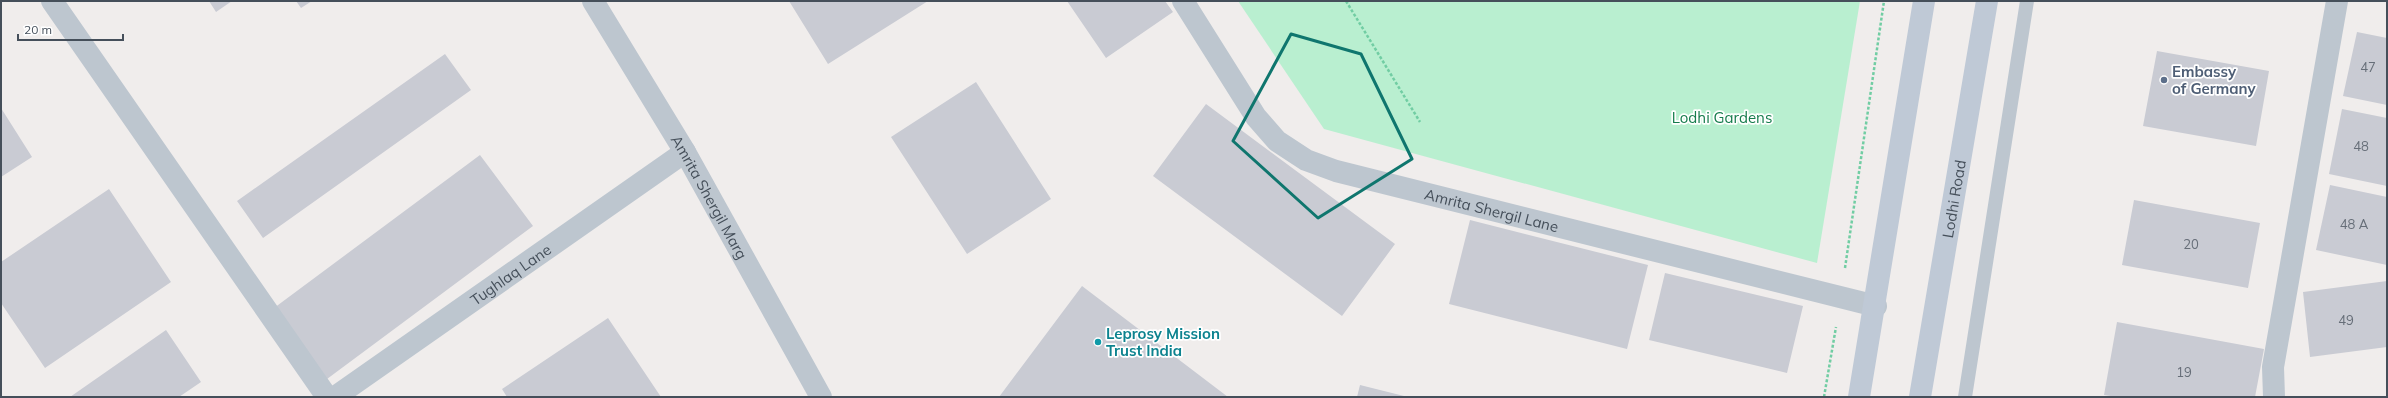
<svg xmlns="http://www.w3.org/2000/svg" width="2388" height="398" viewBox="0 0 2388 398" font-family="Mulish,sans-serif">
<rect width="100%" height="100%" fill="#f0edec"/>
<path fill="#b9efd0" d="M1238,1H1860L1817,263L1324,129Z"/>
<path fill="#c9cbd3" d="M209,1H232L216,12Z
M296,1H312L301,8Z
M789,1H928L828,64Z
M1067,1H1165L1173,12L1106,58Z
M2357,32L2387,38V105L2343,96Z
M2157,51L2269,71L2256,146L2143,126Z
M445,54L471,90L263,238L237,201Z
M976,82L1051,199L967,254L891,137Z
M1206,104L1395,244L1342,316L1153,176Z
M1,108L32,157L1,177Z
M2342,109L2387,118V186L2329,174Z
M480,155L533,226L327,379L274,308Z
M2330,185L2387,197V265L2316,250Z
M109,189L171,282L45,368L1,303V262Z
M2134,200L2260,223L2248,288L2122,265Z
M1470,220L1648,265L1627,349L1449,304Z
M1665,273L1803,306L1787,373L1649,340Z
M2387,281V347L2310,357L2303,292Z
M1082,286L1228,397H999Z
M608,318L661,397H507L502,389Z
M2117,322L2264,349L2255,397H2117L2104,395Z
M166,330L201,382L179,397H70Z
M1360,385L1404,396V397H1357Z"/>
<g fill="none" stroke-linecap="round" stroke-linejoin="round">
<path stroke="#71cda3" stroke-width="2.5" stroke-dasharray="3 2" stroke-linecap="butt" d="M1346,1L1420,122
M1845,268L1884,1
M1824,397L1836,327"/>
<path stroke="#bdc6cf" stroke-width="14" d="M1965,397L2027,1"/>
<g stroke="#bdc6cf" stroke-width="22">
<path d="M52,1L327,397"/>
<path id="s1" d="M593,1L685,152L821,397"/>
<path id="s2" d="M1183,1L1256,117L1277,141L1306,160L1336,171L1876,306"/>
<path id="s3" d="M335,397L685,152"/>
<path d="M2274,397L2273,367L2337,1"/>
</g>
<g stroke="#bfc9d6" stroke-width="22">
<path d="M1859,397L1924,1"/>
<path id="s4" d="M1920,397L1987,1"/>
</g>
</g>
<path fill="none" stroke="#0f766e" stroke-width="3" stroke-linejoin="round" d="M1291,34L1361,54L1412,159L1318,218L1233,141Z"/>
<circle fill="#5c6f8a" stroke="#fff" stroke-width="1.5" cx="2164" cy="80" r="4"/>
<circle fill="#0f9aa8" stroke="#fff" stroke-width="1.5" cx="1098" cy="342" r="4"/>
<g text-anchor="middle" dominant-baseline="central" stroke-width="3.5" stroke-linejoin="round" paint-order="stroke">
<g font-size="13" fill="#666e78">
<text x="2368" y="67">47</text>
<text x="2361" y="146">48</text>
<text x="2354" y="224">48 A</text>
<text x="2191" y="244">20</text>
<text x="2346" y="320">49</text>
<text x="2184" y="372">19</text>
</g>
<g font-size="15" font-weight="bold" fill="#4e5e75" stroke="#fff" text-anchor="start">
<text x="2172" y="71">Embassy<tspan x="2172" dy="17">of Germany</tspan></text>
</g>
<g font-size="15" fill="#157c4c" stroke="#fff">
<text x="1722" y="117">Lodhi Gardens</text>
</g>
<g font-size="15" fill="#454f5a" stroke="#fff">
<text stroke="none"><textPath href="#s1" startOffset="228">Amrita Shergil Marg</textPath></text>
<text stroke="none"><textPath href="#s4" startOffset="201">Lodhi Road</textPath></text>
<text stroke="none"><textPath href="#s2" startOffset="396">Amrita Shergil Lane</textPath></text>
<text stroke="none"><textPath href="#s3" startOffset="214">Tughlaq Lane</textPath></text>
</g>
<g font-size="15" font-weight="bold" fill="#0d838f" stroke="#fff" text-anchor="start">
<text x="1106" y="333">Leprosy Mission<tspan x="1106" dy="17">Trust India</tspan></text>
</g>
</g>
<rect width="2388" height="398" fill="none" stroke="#454f5a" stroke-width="4"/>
<path d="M18 34v6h105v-6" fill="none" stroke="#454f5a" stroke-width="2"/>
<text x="24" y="34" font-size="12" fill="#454f5a" stroke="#ffffff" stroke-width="3" paint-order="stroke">20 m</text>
</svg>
